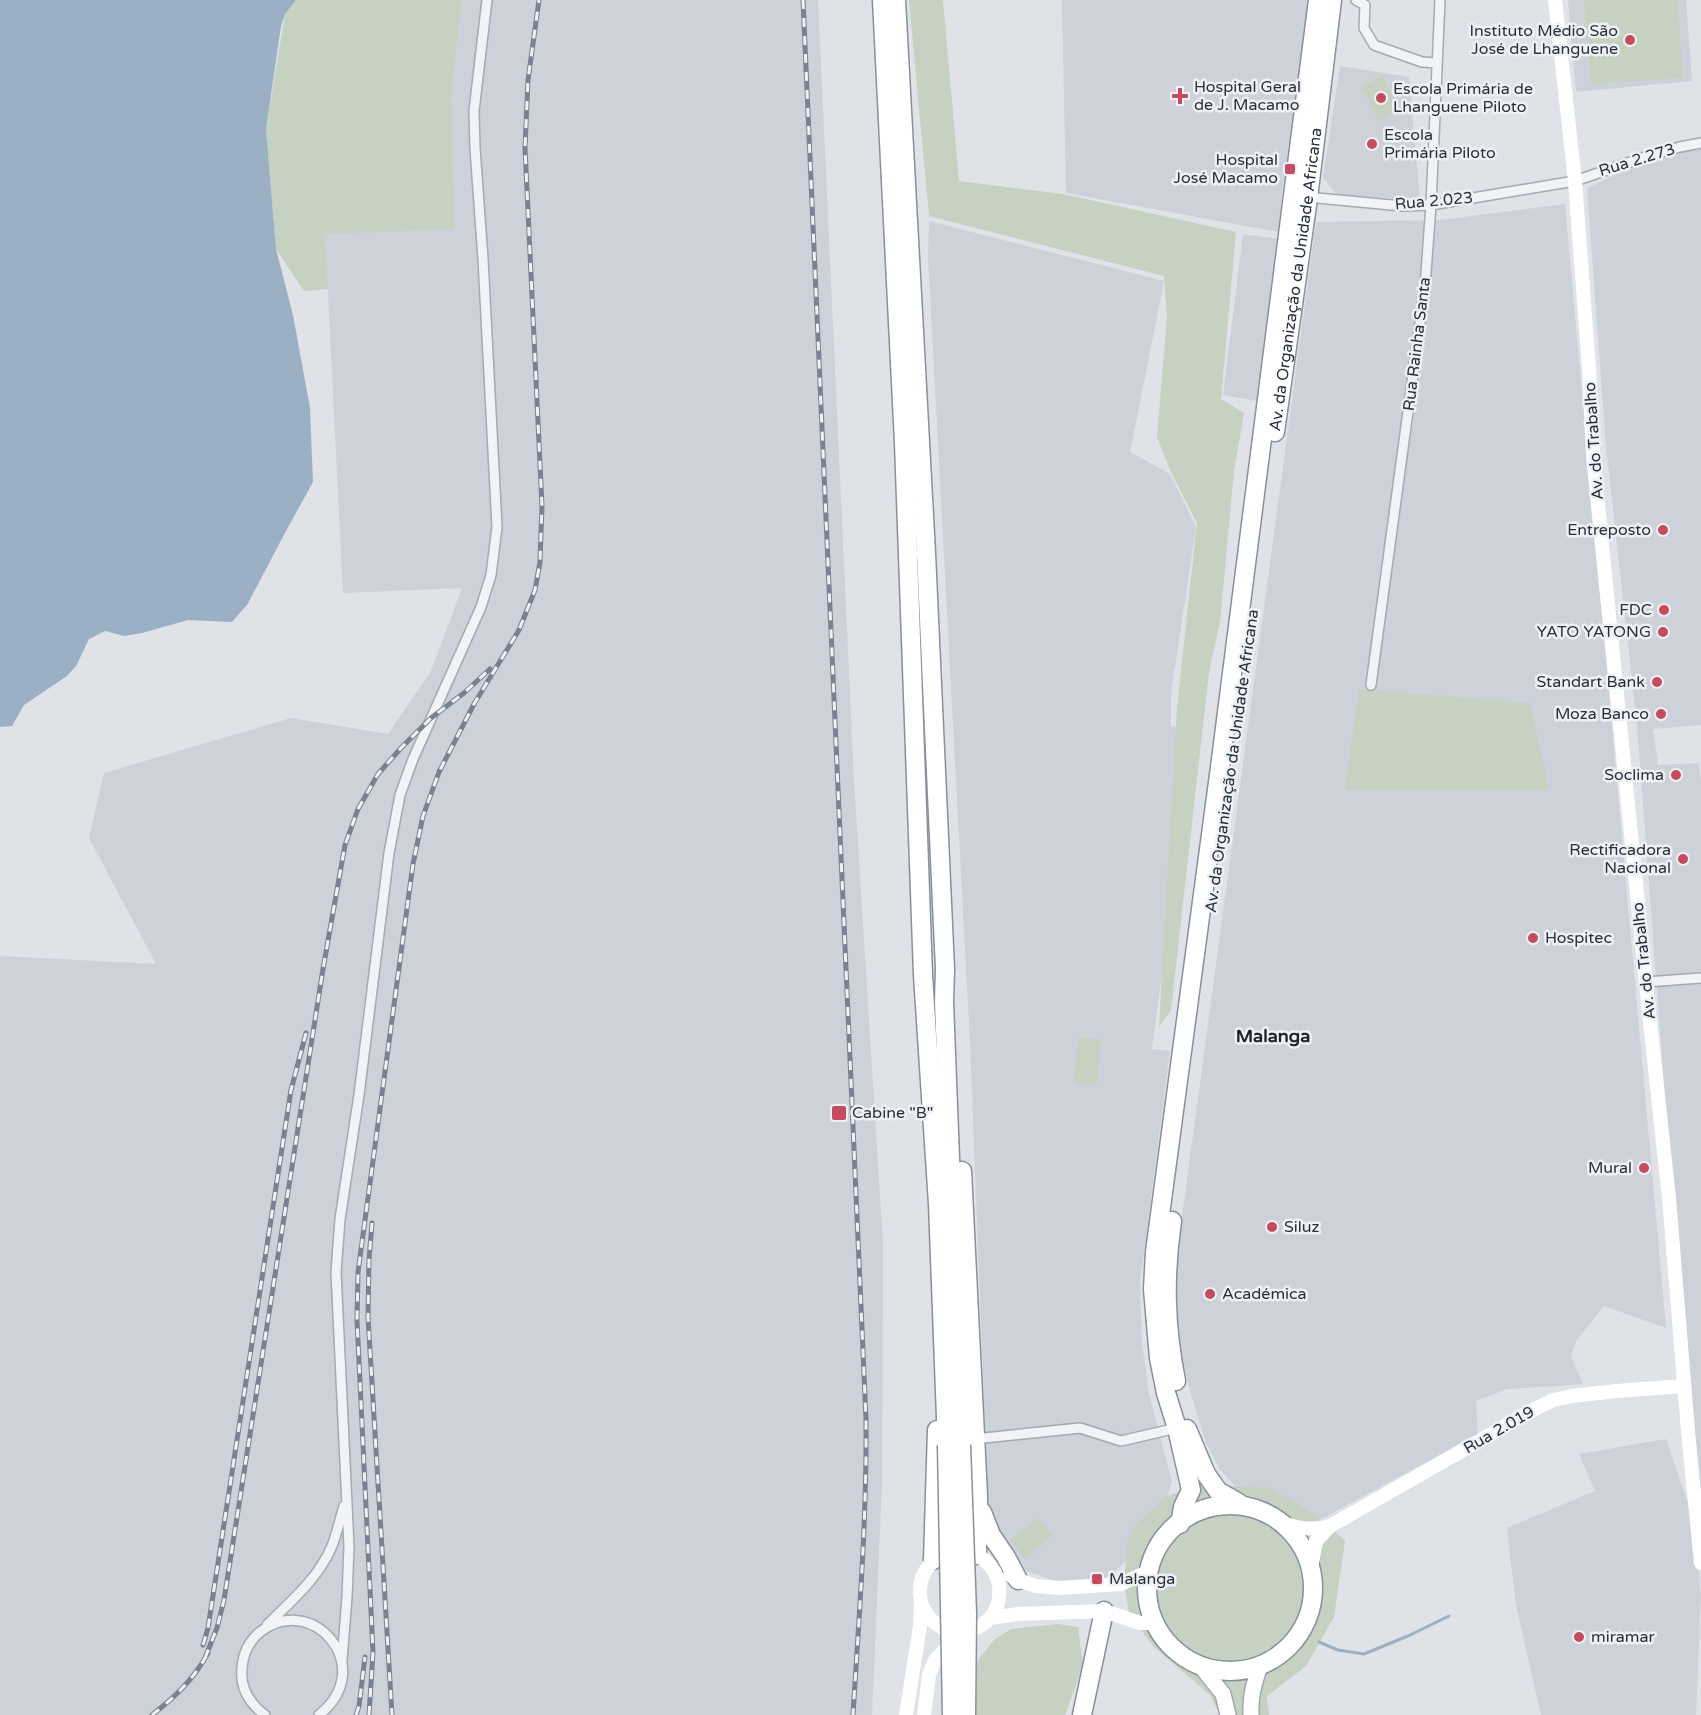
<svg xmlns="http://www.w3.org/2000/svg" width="1701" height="1715" viewBox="0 0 1701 1715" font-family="'Varela Round',sans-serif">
<rect width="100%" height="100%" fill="#dfe2e7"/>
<path fill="#cdd1d9" d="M462,0H818L854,781L883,1244L882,1483L872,1715H0V956L156,964L89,838L104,773L291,718L388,734L431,671L462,588L343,593L325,234L451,98Z
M1062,0H1311L1282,192L1279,232L1066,193Z
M1568,0H1686L1692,81L1576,92Z
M1340,66L1409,77L1420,200L1337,195L1323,178Z
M1701,146V725L1653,729L1658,765L1699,763L1701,781V1517L1689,1413L1637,725L1606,446L1587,188L1657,155Z
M1565,204L1666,1328L1604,1306L1576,1341L1571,1357L1583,1384L1507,1389L1476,1401L1478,1434L1312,1524L1235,1486L1220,1469L1206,1443L1191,1394L1181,1355L1173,1284L1316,222L1441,220Z
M929,221L1164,281L1130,452L1170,474L1196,527L1171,694V726L1185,729L1165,950L1152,1049L1170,1051L1140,1283L1142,1343L1149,1394L1172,1482L1155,1534L1106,1580L1055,1581L1026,1571L1008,1552L998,1533L988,1503L970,1042L928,256Z
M1243,234L1280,239L1258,401L1223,395Z
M1666,1439L1693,1518L1701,1596L1696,1715H1541L1516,1605L1507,1528L1595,1491L1579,1454Z"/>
<path fill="#c5d1c1" d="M296,0H462L451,98L454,229L325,234L328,289L304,291L276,249L266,129L285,14Z
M909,0H943L959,181L1063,194L1236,232L1221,399L1244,413L1234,471L1220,622L1209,672L1171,1010L1159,1027L1177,708L1197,523L1171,472L1157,437L1167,316L1164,276L929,216Z
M1584,0H1677L1683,78L1591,84Z
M1382,76L1400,110L1379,121L1361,87Z
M1359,689L1530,703L1549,790H1345Z
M1078,1037L1101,1039L1097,1085L1074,1083Z
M1226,1486L1268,1488L1300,1505L1329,1526L1345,1541L1334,1617L1306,1666L1267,1696L1269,1715H1220L1210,1695L1153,1646L1129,1613L1124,1581L1128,1540L1136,1524L1165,1497L1193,1487Z
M1038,1518L1053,1535L1025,1558L1010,1541Z
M1058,1624L1078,1627L1083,1665L1065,1715H968L976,1663L994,1640L1011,1629Z"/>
<path fill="#9cb0c5" d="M0,0H296L285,14L281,26L266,129L276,249L293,315L310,408L313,482L286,531L247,605L232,622L188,620L142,633L124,636L105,631L89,639L76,666L67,676L24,705L12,726L0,727Z"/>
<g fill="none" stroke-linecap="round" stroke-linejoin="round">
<path stroke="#9cb0c5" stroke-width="3" d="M1319,1642L1338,1650L1364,1654L1408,1636L1449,1616"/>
<defs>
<path id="street" d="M1356,0L1365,5L1364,28L1374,45L1422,62L1437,63
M1307,197L1402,206L1431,205L1575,181L1651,155L1680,147L1701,143
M1371,685L1425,286L1431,205L1440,0
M1646,982L1701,978
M974,1439L1080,1428L1121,1441L1177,1428
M267,1625C291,1601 318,1579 332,1546C337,1533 340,1519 344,1506
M342,1660L347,1597L349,1547L336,1272L340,1219L359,1095L389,853L400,795L413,759L481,607L491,575L497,527L483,259L475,148L474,111L487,0
M265,1715C249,1703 240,1687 242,1668C243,1654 249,1641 260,1632C312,1591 379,1667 319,1715"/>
<path id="primary" d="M1203,1669L1223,1694L1228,1715
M1251,1715C1250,1697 1254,1683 1260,1666"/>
<g id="highway">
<path d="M882,0L904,443L923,975L938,1204L947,1445"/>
<path d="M896,0L926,553L945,969L944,1002L961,1445"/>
<path id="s1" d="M1275,432L1308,198L1332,0"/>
<path d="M962,1171L978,1496L977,1555"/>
<path d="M1172,1221C1164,1277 1165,1325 1176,1381"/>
<path d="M1187,1429L1206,1474L1218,1491L1239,1503"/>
<circle cx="1230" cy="1588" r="83"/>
<path d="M982,1512L991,1535L1006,1557L1018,1580"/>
<path d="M1180,1524L1183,1507L1191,1490L1177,1428L1166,1393L1159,1358L1153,1289L1155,1252L1219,775L1318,0"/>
<path d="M933,1560L937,1430"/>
<path d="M1082,1715L1104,1611"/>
</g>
</defs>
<use href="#street" stroke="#a5a9b1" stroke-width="12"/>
<use href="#primary" stroke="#9fa7b2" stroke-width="18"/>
<use href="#highway" stroke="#87909d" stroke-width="21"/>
<use href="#street" stroke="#f1f3f6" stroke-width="9"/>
<path stroke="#fff" stroke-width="14" d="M1555,0L1575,181L1589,368L1593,456L1649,1013L1669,1198L1688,1431L1701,1563
M1285,1524C1301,1529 1313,1530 1330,1526L1493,1433L1523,1415L1553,1400L1571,1396L1617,1391L1684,1386
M959,1550C1015,1556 1011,1632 958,1631C910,1629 904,1558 959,1550Z
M1311,1568L1316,1541L1330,1526
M1010,1575L1018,1580L1036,1586L1059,1588L1121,1584L1147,1572
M991,1618L1018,1614L1104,1611L1140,1623H1153
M906,1715L920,1626L921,1604
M924,1715L929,1675L935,1660L953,1642"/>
<use href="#primary" stroke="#fff" stroke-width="15"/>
<use href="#highway" stroke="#fff" stroke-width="18"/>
<defs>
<path id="rail" d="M803,0L866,1419C867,1518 859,1616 853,1715
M372,1223L369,1260L368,1317L392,1715
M203,1645L208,1628L291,1090L306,1033
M205,1658L217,1628L224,1600L323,969L345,845L358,809L378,774L401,748L431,718L464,693L490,669
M152,1715C175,1697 194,1679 208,1653
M356,1715L359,1706L365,1657
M369,1715L373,1652L357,1320L358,1272L413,864L423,816L439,772L474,704L519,630L535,590L540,562L542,506L525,148L528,80L539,0"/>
</defs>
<use href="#rail" stroke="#798290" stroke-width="5"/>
<use href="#rail" stroke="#eef1f5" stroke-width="3" stroke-dasharray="9" stroke-linecap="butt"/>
<defs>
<path id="highway-bridge" d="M947,1445L952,1715
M961,1445L967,1613L966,1715"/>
</defs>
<use href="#highway-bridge" stroke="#87909d" stroke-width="21" stroke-linecap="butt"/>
<use href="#highway-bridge" stroke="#fff" stroke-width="18"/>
</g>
<g fill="#c54c5e" stroke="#eef1f5" stroke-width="2">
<circle cx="1630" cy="40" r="6"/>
<path d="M1177 87h6v6h6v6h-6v6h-6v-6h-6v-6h6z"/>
<circle cx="1381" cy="98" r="6"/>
<circle cx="1372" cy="144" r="6"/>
<rect x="1284" y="163" width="12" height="12" rx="3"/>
<circle cx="1663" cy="530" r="6"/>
<circle cx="1664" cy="610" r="6"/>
<circle cx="1663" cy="632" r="6"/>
<circle cx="1657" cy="682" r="6"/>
<circle cx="1661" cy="714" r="6"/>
<circle cx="1676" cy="775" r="6"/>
<circle cx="1683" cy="859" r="6"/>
<circle cx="1533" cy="938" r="6"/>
<rect x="831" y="1105" width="16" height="16" rx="3"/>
<circle cx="1644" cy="1168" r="6"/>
<circle cx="1272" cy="1227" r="6"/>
<circle cx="1210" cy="1294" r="6"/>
<rect x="1091" y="1573" width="12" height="12" rx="3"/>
<circle cx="1579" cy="1637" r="6"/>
</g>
<g text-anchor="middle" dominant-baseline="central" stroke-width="5" stroke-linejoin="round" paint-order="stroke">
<g font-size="16" fill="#29303d" stroke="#eef1f5" text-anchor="end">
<text x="1618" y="31">Instituto Médio São<tspan x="1618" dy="18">José de Lhanguene</tspan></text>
<text x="1194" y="87" text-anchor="start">Hospital Geral<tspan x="1194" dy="18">de J. Macamo</tspan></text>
<text x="1393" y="89" text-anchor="start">Escola Primária de<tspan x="1393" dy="18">Lhanguene Piloto</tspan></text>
<text x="1384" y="135" text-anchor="start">Escola<tspan x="1384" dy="18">Primária Piloto</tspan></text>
<text x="1278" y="160">Hospital<tspan x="1278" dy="18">José Macamo</tspan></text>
<text x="1651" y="530">Entreposto</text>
<text x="1652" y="610">FDC</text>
<text x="1651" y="632">YATO YATONG</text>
<text x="1645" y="682">Standart Bank</text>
<text x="1649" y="714">Moza Banco</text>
<text x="1664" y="775">Soclima</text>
<text x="1671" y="850">Rectificadora<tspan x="1671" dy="18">Nacional</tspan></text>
<text x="1545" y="938" text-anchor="start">Hospitec</text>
<text x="852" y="1113" text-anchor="start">Cabine "B"</text>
<text x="1632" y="1168">Mural</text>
<text x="1284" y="1227" text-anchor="start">Siluz</text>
<text x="1222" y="1294" text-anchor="start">Académica</text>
<text x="1109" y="1579" text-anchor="start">Malanga</text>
<text x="1591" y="1637" text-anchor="start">miramar</text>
</g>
<g font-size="16" fill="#29303d" stroke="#eef1f5">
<text transform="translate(1637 160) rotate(-17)">Rua 2.273</text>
<text transform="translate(1434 201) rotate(-5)">Rua 2.023</text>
<text stroke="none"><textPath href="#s1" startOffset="154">Av. da Organização da Unidade Africana</textPath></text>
<text transform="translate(1417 344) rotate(-83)">Rua Rainha Santa</text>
<text transform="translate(1594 441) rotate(-94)">Av. do Trabalho</text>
<text transform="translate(1232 761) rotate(-82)">Av. da Organização da Unidade Africana</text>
<text transform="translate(1644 961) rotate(-96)">Av. do Trabalho</text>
<text transform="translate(1499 1430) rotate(-30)">Rua 2.019</text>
</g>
<g font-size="18" font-weight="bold" fill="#1b222e" stroke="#eef1f5">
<text x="1273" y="1036">Malanga</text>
</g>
</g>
</svg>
